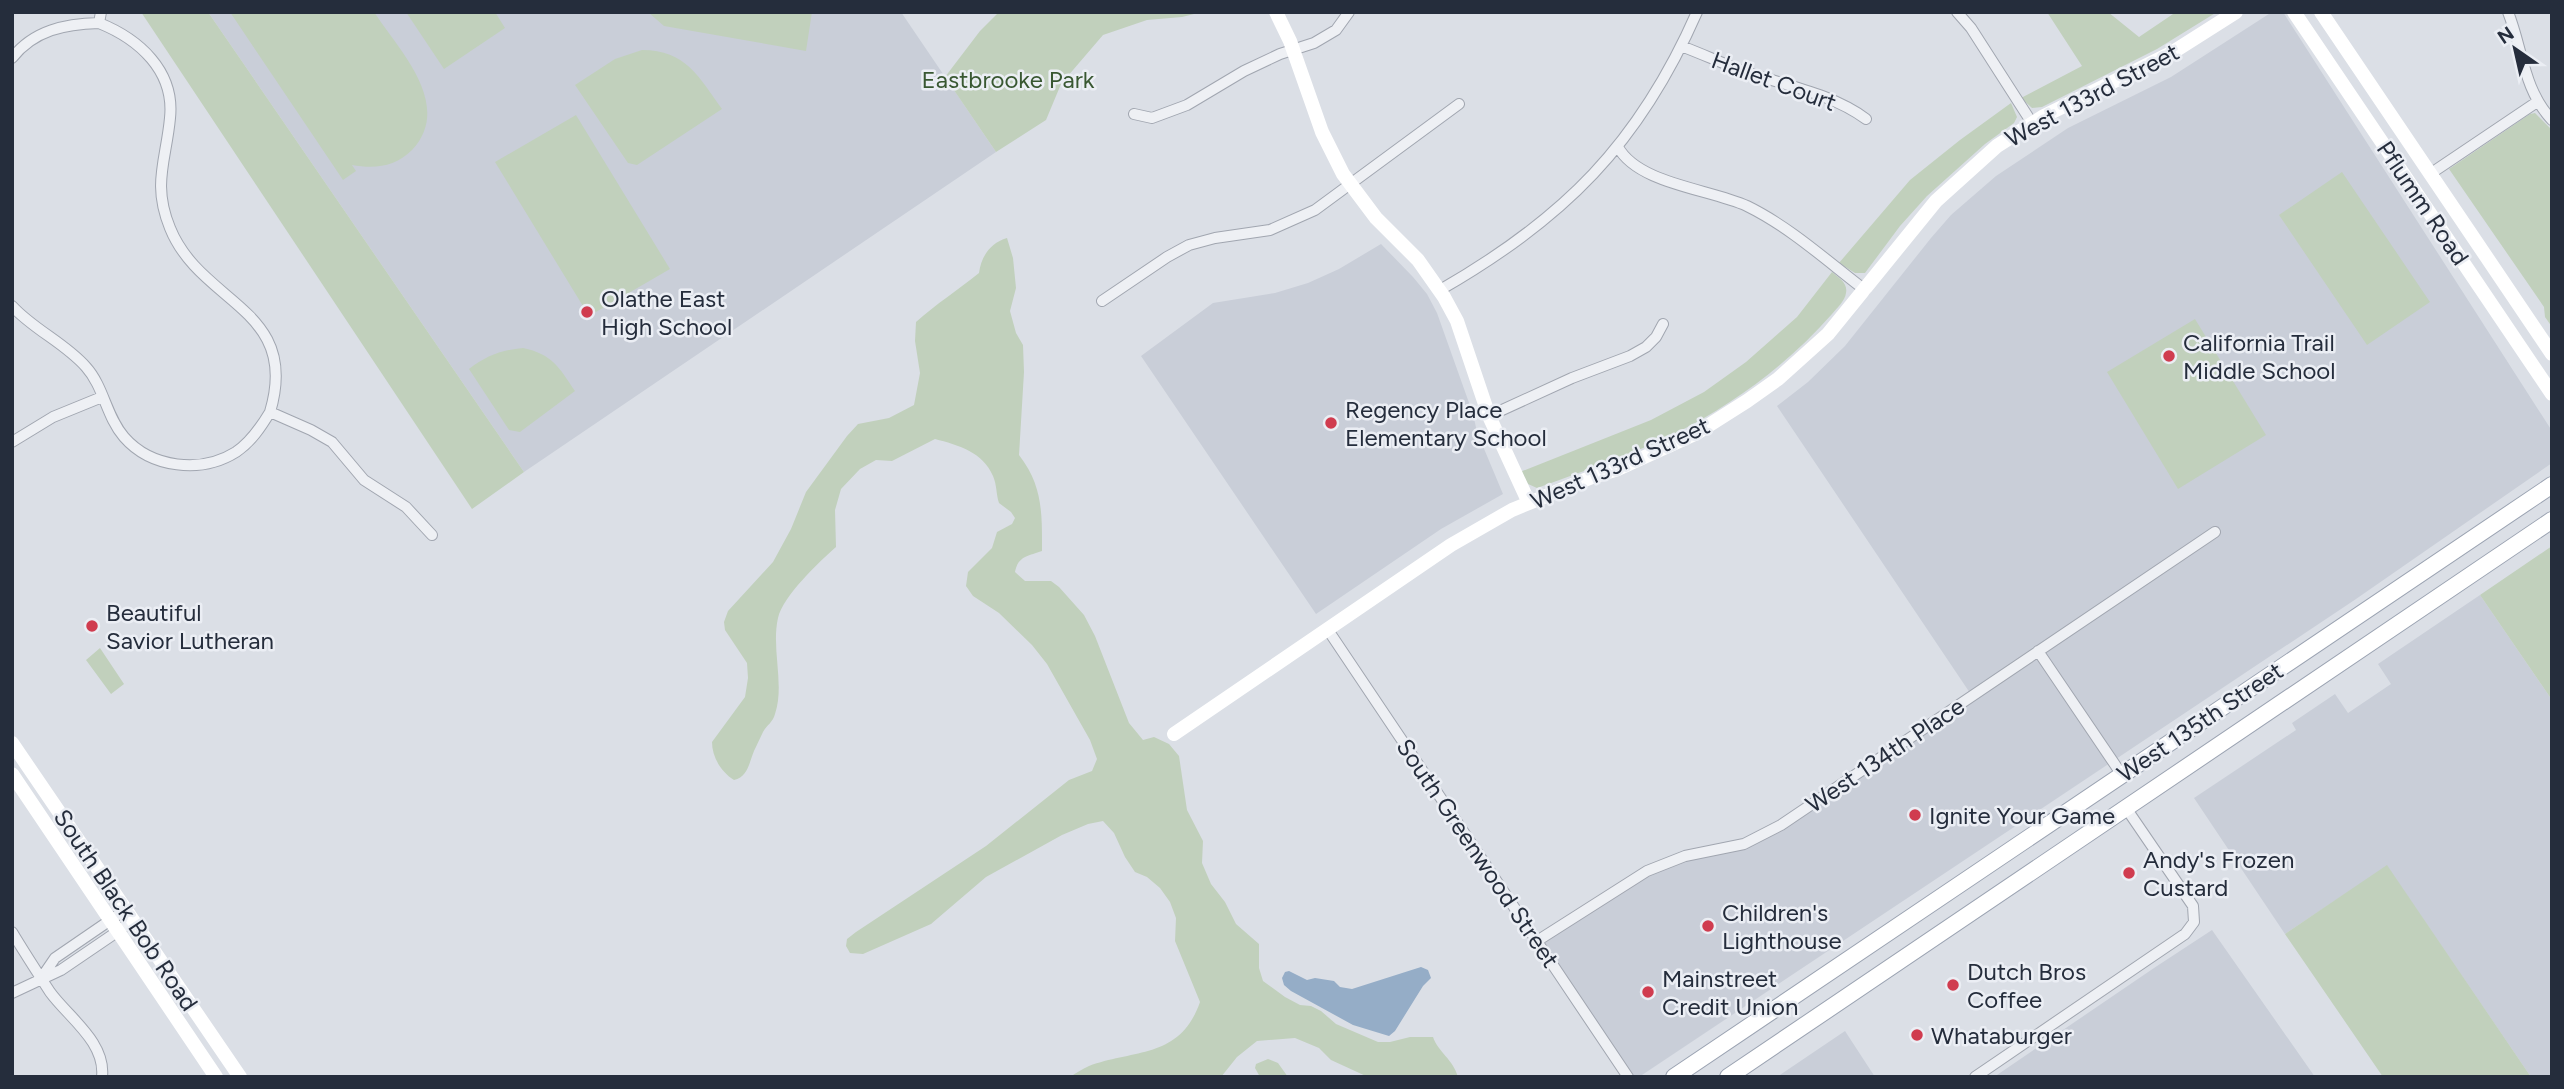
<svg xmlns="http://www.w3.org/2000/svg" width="2564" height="1089" viewBox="0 0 2564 1089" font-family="Figtree,sans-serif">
<rect width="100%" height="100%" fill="#dbdfe6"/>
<path fill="#c9ced8" d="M208,12H901L996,152L524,472Z
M2272,12H2283L2552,431V463L2356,599L1639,1077H1628L1537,941L1647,871L1744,844L1970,693L1777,406L1808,382L1845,346L1931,238L1951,215L1996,176L2068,128L2171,77Z
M1381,244L1413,277L1427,294L1437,313L1473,414L1477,432L1503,494L1441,529L1316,614L1141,356L1213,303L1275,293L1308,283L1339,269Z
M2480,595L2552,700V1077H2531L2387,866L2285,934L2194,798L2296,730L2292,723L2335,694L2348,713L2391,684L2378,664Z
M2212,930L2315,1077H1994L2154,968Z
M1845,1031L1875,1077H1777Z"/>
<path fill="#c1d0bc" d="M141,12H208L524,472L472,509Z
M230,12H374C399,50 454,105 412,150C395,167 375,169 352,165L356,171L343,180Z
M406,12H495L505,28L444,69Z
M648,12H812L806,51L664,26Z
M999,12H1202L1182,17L1147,20L1103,35L1061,84L1046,120L996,152L945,77L980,31Z
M2047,12H2108L2139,37L2176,12H2217L2157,49L2042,107L2032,108L2021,98L2082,66Z
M642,50C686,50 699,77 722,109L637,165L628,163L575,85L615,59Z
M2011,103L2017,117L2014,123L1985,144L1927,196L1900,226L1865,273H1855L1839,263L1910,180L1960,140Z
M2535,113L2552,130V327L2545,317L2544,307L2449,169L2530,114Z
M576,115L670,269L589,316L495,162Z
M2342,172L2430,302L2367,345L2279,215Z
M1007,238L1013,258L1016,288L1010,311L1016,333L1023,345L1024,372L1019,455C1043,486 1042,513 1042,551C1028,556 1018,556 1015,572L1025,581H1051L1059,587L1084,615L1095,636L1129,723L1143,740L1154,737L1169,744L1179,756L1187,810L1203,841L1202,863L1211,884L1225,902L1236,924L1259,944V968L1263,981L1285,997L1300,1005L1311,1006L1321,1011L1336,1024L1378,1042H1390L1410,1037H1433C1438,1052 1453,1059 1458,1077H1368L1331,1060L1319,1048L1295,1038L1257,1041L1237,1057L1221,1077H1070C1076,1073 1082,1069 1089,1066C1135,1049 1180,1059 1200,1002L1175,941L1176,918L1170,902L1160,888L1147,877L1135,872L1125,857L1114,833L1103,821L1088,824L1062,835L986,877L931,924L863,954L850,953L846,946L847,939L856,932L986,846L1069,780L1092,771L1097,759L1090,740L1047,664L1032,645L999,613L973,596L966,586L968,572L992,548L997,532L1012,524L1015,518L1011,512L999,503C996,494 997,485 993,476C983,452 958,445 935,439L892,461L876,460L860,469L841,489L835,510L836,547C819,562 783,596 778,618C771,649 785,684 775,714C773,722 767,725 763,732C760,738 757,745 754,751C749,763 748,777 734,780C721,772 712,757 712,742L745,697L748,678L747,663L725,630L724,622L728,611L773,562L791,529L806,492L847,436L858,424L889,418L914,405L920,373L915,341L916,322C936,304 958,290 979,273C981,257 990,243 1007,238Z
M1832,272C1839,278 1848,283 1846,293C1845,301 1837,308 1832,314C1789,363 1734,404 1676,433C1631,455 1584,471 1537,488L1528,484L1520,472L1651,420L1704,392L1746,362L1797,317Z
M2195,319L2266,435L2178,489L2107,372Z
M523,348C552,354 559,367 575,391L520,432L509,430L469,369C486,356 501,350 523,348Z
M2552,546V700L2480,595Z
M100,648L124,684L111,694L86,660Z
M2387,865L2531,1077H2383L2285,934Z
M1268,1059L1278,1063L1288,1077H1260L1255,1068L1256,1064Z"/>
<path fill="#95adc7" d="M1421,967L1428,970L1431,978L1423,986L1395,1031L1389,1036L1353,1025L1291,991L1284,985L1282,978L1285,972L1289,971L1307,980L1315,978L1334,981L1340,987L1352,989Z"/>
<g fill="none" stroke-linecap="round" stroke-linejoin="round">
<defs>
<path id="street" d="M1957,12L1971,28L2032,123
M2508,12C2523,50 2523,89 2552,120
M99,23C139,39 175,71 170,118C166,161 152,184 170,228C201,305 301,308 270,412L311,430L332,442L364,480L406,507L432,535
M1681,46C1702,54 1722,63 1743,71C1783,85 1831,93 1866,119
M12,58C34,30 65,24 99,23L101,12
M1134,114L1152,118L1187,105L1244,71L1280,54L1314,43L1336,30L1349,12
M1618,147C1638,184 1710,189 1747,206C1790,227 1827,261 1865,290
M2430,174L2537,102
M1440,290C1564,219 1639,144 1697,12
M1102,301L1167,257L1189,245L1215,238L1270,230L1315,210L1459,104
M12,306C34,330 65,343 86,367C104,387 106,416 124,437C151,468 201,474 236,452C251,442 261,427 270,412
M1489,416L1572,378L1630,356L1646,347L1656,337L1663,324
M12,442L53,417L102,397
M1328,630L1628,1077
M2038,651L2122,775
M12,932C24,952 37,972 50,992C68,1017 106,1042 102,1077
M1537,941L1647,871L1685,856L1744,844L1781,825L2215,532
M42,977L55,958L125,910
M12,993L61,970L133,921
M1975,1077L2185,934L2194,922L2193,906L2126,808"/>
<path id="primary" d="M1674,1077L2552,485
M1728,1077L2552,520"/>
</defs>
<use href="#street" stroke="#a1a6b0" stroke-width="12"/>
<use href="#primary" stroke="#9ba3b2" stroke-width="18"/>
<use href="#street" stroke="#eef0f4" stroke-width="10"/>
<path stroke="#fff" stroke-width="14" d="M1276,12L1290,41L1322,132L1343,174L1376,218L1418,260L1444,297L1457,321L1489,416L1529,503
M2294,12L2552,394
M2321,12L2552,354
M1174,734L1451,545L1512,510L1592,477L1618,469L1695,434L1747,401L1778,379L1828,334L1936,201L1997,146L2044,116L2173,52L2236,12
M12,743L240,1077
M12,774L216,1077"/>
<use href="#primary" stroke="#fff" stroke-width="16"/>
</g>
<g fill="#d03c4f" stroke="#ebeef4" stroke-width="2.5">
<circle cx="587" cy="312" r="7"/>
<circle cx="2169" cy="356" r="7"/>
<circle cx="1331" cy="423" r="7"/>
<circle cx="92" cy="626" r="7"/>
<circle cx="1915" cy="815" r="7"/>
<circle cx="2129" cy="873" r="7"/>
<circle cx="1708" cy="926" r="7"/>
<circle cx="1953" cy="985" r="7"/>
<circle cx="1648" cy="992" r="7"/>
<circle cx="1917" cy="1035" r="7"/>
</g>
<g text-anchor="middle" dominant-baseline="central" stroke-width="5" stroke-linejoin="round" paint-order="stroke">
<g font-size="24" fill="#395832" stroke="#ebeef4">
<text x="1008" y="79">Eastbrooke Park</text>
</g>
<g font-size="24" fill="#252d3c" stroke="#ebeef4">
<text transform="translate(1774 81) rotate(20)">Hallet Court</text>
<text transform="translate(2092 95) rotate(-28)">West 133rd Street</text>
<text transform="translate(2423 203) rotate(56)">Pflumm Road</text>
<text transform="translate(1620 463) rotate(-24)">West 133rd Street</text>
<text transform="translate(2200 722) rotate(-34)">West 135th Street</text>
<text transform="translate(1885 755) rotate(-34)">West 134th Place</text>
<text transform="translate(1478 853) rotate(56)">South Greenwood Street</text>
<text transform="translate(126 910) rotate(56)">South Black Bob Road</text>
</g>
<g font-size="24" fill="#252d3c" stroke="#ebeef4" text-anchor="start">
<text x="601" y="298">Olathe East<tspan x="601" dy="28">High School</tspan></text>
<text x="2183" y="342">California Trail<tspan x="2183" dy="28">Middle School</tspan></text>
<text x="1345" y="409">Regency Place<tspan x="1345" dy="28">Elementary School</tspan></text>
<text x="106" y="612">Beautiful<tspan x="106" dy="28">Savior Lutheran</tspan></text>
<text x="1929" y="815">Ignite Your Game</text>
<text x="2143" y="859">Andy's Frozen<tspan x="2143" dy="28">Custard</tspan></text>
<text x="1722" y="912">Children's<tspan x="1722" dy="28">Lighthouse</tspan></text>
<text x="1967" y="971">Dutch Bros<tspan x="1967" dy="28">Coffee</tspan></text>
<text x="1662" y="978">Mainstreet<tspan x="1662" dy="28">Credit Union</tspan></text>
<text x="1931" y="1035">Whataburger</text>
</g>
</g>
<rect width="2564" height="1089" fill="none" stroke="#252d3c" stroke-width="28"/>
<g transform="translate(2515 49) rotate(326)" stroke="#ebeef4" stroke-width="5" paint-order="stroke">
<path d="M0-5L12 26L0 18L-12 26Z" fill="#252d3c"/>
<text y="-10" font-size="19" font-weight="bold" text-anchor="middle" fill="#252d3c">N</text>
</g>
</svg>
